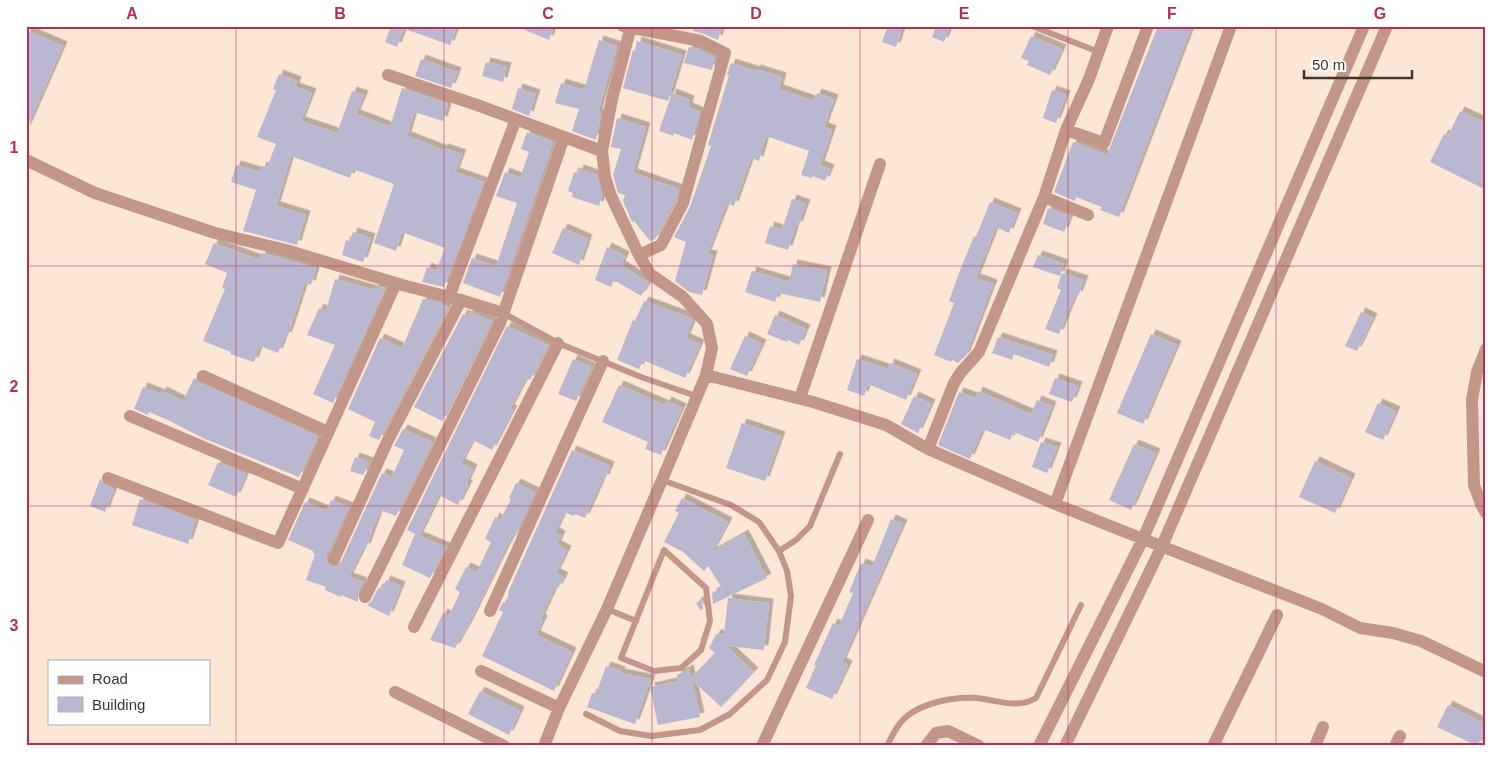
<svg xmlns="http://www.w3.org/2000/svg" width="1512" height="772" viewBox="0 0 1512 772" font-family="Helvetica,sans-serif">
<defs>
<filter id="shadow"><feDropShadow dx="4.5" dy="-4.5" stdDeviation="0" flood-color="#0004"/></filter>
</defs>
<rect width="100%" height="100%" fill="#fce6d5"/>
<path fill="#bab8d0" filter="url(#shadow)" d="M391,26L404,29L397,47L385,42Z
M402,26H457L450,45L402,28Z
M515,26H554L549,40Z
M695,26H722L718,40L704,34L693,31Z
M888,26H903L896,47L882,42Z
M936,26H950L944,42L932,37Z
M1158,26H1192L1119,217L1100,210L1102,207L1076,197L1075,201L1054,192L1073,142L1107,155Z
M26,30L63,46L26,130Z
M1031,36L1062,49L1050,75L1027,65L1029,61L1021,58Z
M599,40L617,46L598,113L601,114L596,140L572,131L579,109L555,103L561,83L584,90Z
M637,41L682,55L668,101L623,88L633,50L635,51Z
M689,47L698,49L715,57L712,70L684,63Z
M421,59L457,72L451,88L415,76Z
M486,62L507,67L503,82L482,76Z
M731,63L756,71V69L782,77L779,89L814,101L817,93L834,99L824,127L832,130L820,165L830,169L825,181L813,176L812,178L801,175L809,151L766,136L759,161L751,158L734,206L727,203L707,254L713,255L702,295L689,292L675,281L686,242L674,237L690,207L711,146L708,145L729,75H727Z
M279,74L297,81L295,87L312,93L301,121L337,133L352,91L364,95L356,114L390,127L402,88L448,104L443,121L414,112L407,136L443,150L444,148L462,154L455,172L484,182L444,287L422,282L427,267L436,271L445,248L402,232L396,251L374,243L394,184L353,169L350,178L291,156L276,206L306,215L297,245L243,231L256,190L231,182L236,165L260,172L262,166L267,167L276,144L257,137L276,90L273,89Z
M518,88L536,94L529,116L512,109Z
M1052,90L1066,95L1056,123L1043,118Z
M672,93L690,100L688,107L700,112L692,140L674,133L673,136L659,131Z
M1460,111L1486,123V190L1430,162L1444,134L1448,136Z
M617,118L646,127L633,173L679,189L675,200L655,239L650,241L634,221L632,222L623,201L625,195L618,193L613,175L621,149L611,147Z
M527,132L553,142L500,297L463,283L472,258L496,266L517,203L496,196L505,172L520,178L529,152L521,149Z
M579,169L597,175L602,195L599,206L572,197L573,193L568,191L574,172L578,173Z
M792,199L806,204L798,226L796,225L788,250L765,243L770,226L782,230Z
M990,202L1017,213L1009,233L996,227L976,278L993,284L966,355L958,363L952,360L951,362L934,355L954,303L949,301L959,273L974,236L976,237Z
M1048,208L1070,216L1064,232L1043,224Z
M563,228L588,239L579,265L552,253Z
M353,232L371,238L363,262L342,255L346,240L350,241Z
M214,243L260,260L262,253L316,268L311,285L305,283L290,329L287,337L285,336L278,353L260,346L254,362L230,354L231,352L203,341L225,289L222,288L227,273L205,264Z
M607,247L625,256L621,265L649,283L641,296L614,280L611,287L595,280Z
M1038,255L1064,264L1060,276L1033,267Z
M793,264L827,271L820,302L778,293L775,302L745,292L752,271L789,282Z
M1062,273L1084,280L1078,296L1075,295L1059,334L1045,329L1061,290L1057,288Z
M335,279L374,290L376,286L385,288L333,403L313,394L335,345L307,335L319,308L326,311Z
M423,299L442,303L441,305L448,307L379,440L369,436L375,422L348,409L380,338L402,348Z
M644,301L691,318L693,320L686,338L700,344L685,378L643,360L639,369L617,360L633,320L635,321Z
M469,312L492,321L442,421L414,407L463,314L468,316Z
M1361,312L1373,318L1357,351L1345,346Z
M775,315L806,329L799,345L788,340L787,342L767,334Z
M507,326L548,345L530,380L526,378L510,409L513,410L492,450L473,440L461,463L473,469L466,484L468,485L458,505L439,495L419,536L446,547L430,578L402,565L415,534L407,530Z
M1151,334L1177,345L1143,424L1117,413Z
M745,336L762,344L747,376L730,369Z
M998,337L1053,355L1049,367L1014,354L1012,360L992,353Z
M573,359L591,367L576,401L558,394Z
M857,359L888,369L890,363L917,374L906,400L868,384L864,396L847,390Z
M194,378L200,383L318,436L299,477L205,439L168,420L149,412L148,415L134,409L143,387L161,394L162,391L183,401Z
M1055,378L1078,386L1072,402L1049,394Z
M619,385L665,405L667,401L682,408L661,455L645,449L648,442L602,422Z
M978,391L1031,414L1037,400L1052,406L1038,442L1014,432L1010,440L983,429L970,459L938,445L959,392L976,398Z
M914,396L931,404L918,433L901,424Z
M1378,403L1396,411L1383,440L1365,432Z
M742,423L781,436L765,481L726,468Z
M403,429L432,442L396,516L380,510L366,548L364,547L349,577L363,582L358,594V602L341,595V597L325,590L326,587L306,580L315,554L313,553V551L288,540L305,502L327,511L331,500L349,507L326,556L328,564L334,567L338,566L341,562L382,473L392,477L404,450L394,446Z
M1041,442L1057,447L1047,473L1032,467Z
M1134,444L1156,453L1131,510L1109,500Z
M572,450L610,466L605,479L603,478L585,518L575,514L574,516L564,512L555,532L561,535L557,545L567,550L556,573L564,577L558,588L555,587L541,618L543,620L536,635L572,652L554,691L482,656L503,612L499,610L503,602L507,603L509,590Z
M355,457L369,462L363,475L350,471Z
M1315,461L1351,478L1335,513L1299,497Z
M218,462L246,474L236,497L208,485Z
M100,479L105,485L114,489L105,512L90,506Z
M516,483L535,492L512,543L514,532L468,625L455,648L430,640L443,613L449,616L460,592L455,589L466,567L477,572L491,542L485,539L495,517L500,520L511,499L509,498Z
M682,498L728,522L712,552L744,534L767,578L713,604L712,593L722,588L708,566L704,571L683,552L664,542L679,513L675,511Z
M140,499L196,520L188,544L132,525Z
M891,519L903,524L842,662L848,665L832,699L806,688L816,665H814L833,623L839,626L853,593L849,592L861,563L872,567Z
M386,580L401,586L389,616L367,605L372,601L378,588L382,589Z
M728,598L769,603L764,650L726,646L754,672L721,707L692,680L700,717L658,725L650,687L678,681L677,675L689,669L691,678L715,653L709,648L716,634L724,635Z
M702,599L703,609L700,610L696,603Z
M606,666L621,671L620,673L651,679L635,724L587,707L592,693L596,694Z
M480,691L520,711L509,735L468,714Z
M1448,705L1486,724V729L1477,746L1437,727Z"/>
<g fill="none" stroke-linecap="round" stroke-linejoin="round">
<path stroke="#c3968a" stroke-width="6" d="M1032,26L1099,52
M503,313L558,343L641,377L696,396
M664,550L706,588L710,621L701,650L681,668L654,671L621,658Z
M779,551L796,540L810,526L840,454
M607,609L636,621
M586,714L620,731L651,736L700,730L730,714L767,680L785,642L791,596L787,571L779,551L759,522L731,505L662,480
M887,746C891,738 895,729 901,722C918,702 959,695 984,699C1002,702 1020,708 1036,698L1081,605"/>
<path stroke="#c3968a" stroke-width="12" d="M623,26L701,41L725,53L683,203L661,245L639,255
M388,75L477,105L602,151
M1066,130L1104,143L1148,26
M26,160L95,193L215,233L286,250L402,285L461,300L503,313
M1044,197L1066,130L1089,79L1108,26
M1088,215L1044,197L979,352L961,372L954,383L928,449L1055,504L1143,539L1364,26
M449,297L516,119
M1486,349L1477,372L1472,400L1474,485L1481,504L1486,513
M706,375L813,402L886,425L928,449
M203,376L328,432
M800,398L880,164
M130,416L303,489
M108,478L278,543L396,283
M1055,504L1231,26
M334,559L388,440L461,300
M365,597L500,323L564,137
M490,611L603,361
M414,627L558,343
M481,671L559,708
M395,692L504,746
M544,746L559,708L607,609L662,480L706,375L712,348L707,324L683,297L650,274L639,255L611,196L605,177L602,151L612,99L631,26
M762,746L868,520
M926,746L936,733L948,731L979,746
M1039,746L1143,539L1322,609L1360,628L1393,633L1421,641L1486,672
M1065,746L1162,546L1387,26
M1213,746L1277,615
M1315,746L1323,727
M1395,746L1400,736"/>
</g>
<path fill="none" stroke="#bb2b55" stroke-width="1" stroke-opacity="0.55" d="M236,26V746M444,26V746M652,26V746M860,26V746M1068,26V746M1276,26V746M26,266H1486M26,506H1486"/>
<rect width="1512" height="772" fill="none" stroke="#ffffff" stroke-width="55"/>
<rect x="48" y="660" width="162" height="65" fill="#ffffff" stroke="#b2afac"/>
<rect x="58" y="676" width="25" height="8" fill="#c3968a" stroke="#b2afac"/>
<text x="92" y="684" font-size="15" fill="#3e362f">Road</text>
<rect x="58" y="697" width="25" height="15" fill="#bab8d0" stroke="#b2afac"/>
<text x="92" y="710" font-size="15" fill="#3e362f">Building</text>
<path d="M1304 70v8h108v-8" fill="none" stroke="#3e362f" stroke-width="2.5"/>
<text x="1312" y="70" font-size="15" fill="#3e362f" stroke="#ffffff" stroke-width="4" paint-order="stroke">50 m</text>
<rect x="28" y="28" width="1456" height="716" fill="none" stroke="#bb2b55" stroke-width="2"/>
<g font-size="16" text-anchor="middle" font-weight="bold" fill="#bb2b55">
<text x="132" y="19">A</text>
<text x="340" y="19">B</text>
<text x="548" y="19">C</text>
<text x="756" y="19">D</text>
<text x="964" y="19">E</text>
<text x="1172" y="19">F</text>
<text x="1380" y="19">G</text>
<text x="14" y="153">1</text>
<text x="14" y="392">2</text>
<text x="14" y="631">3</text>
</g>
</svg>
